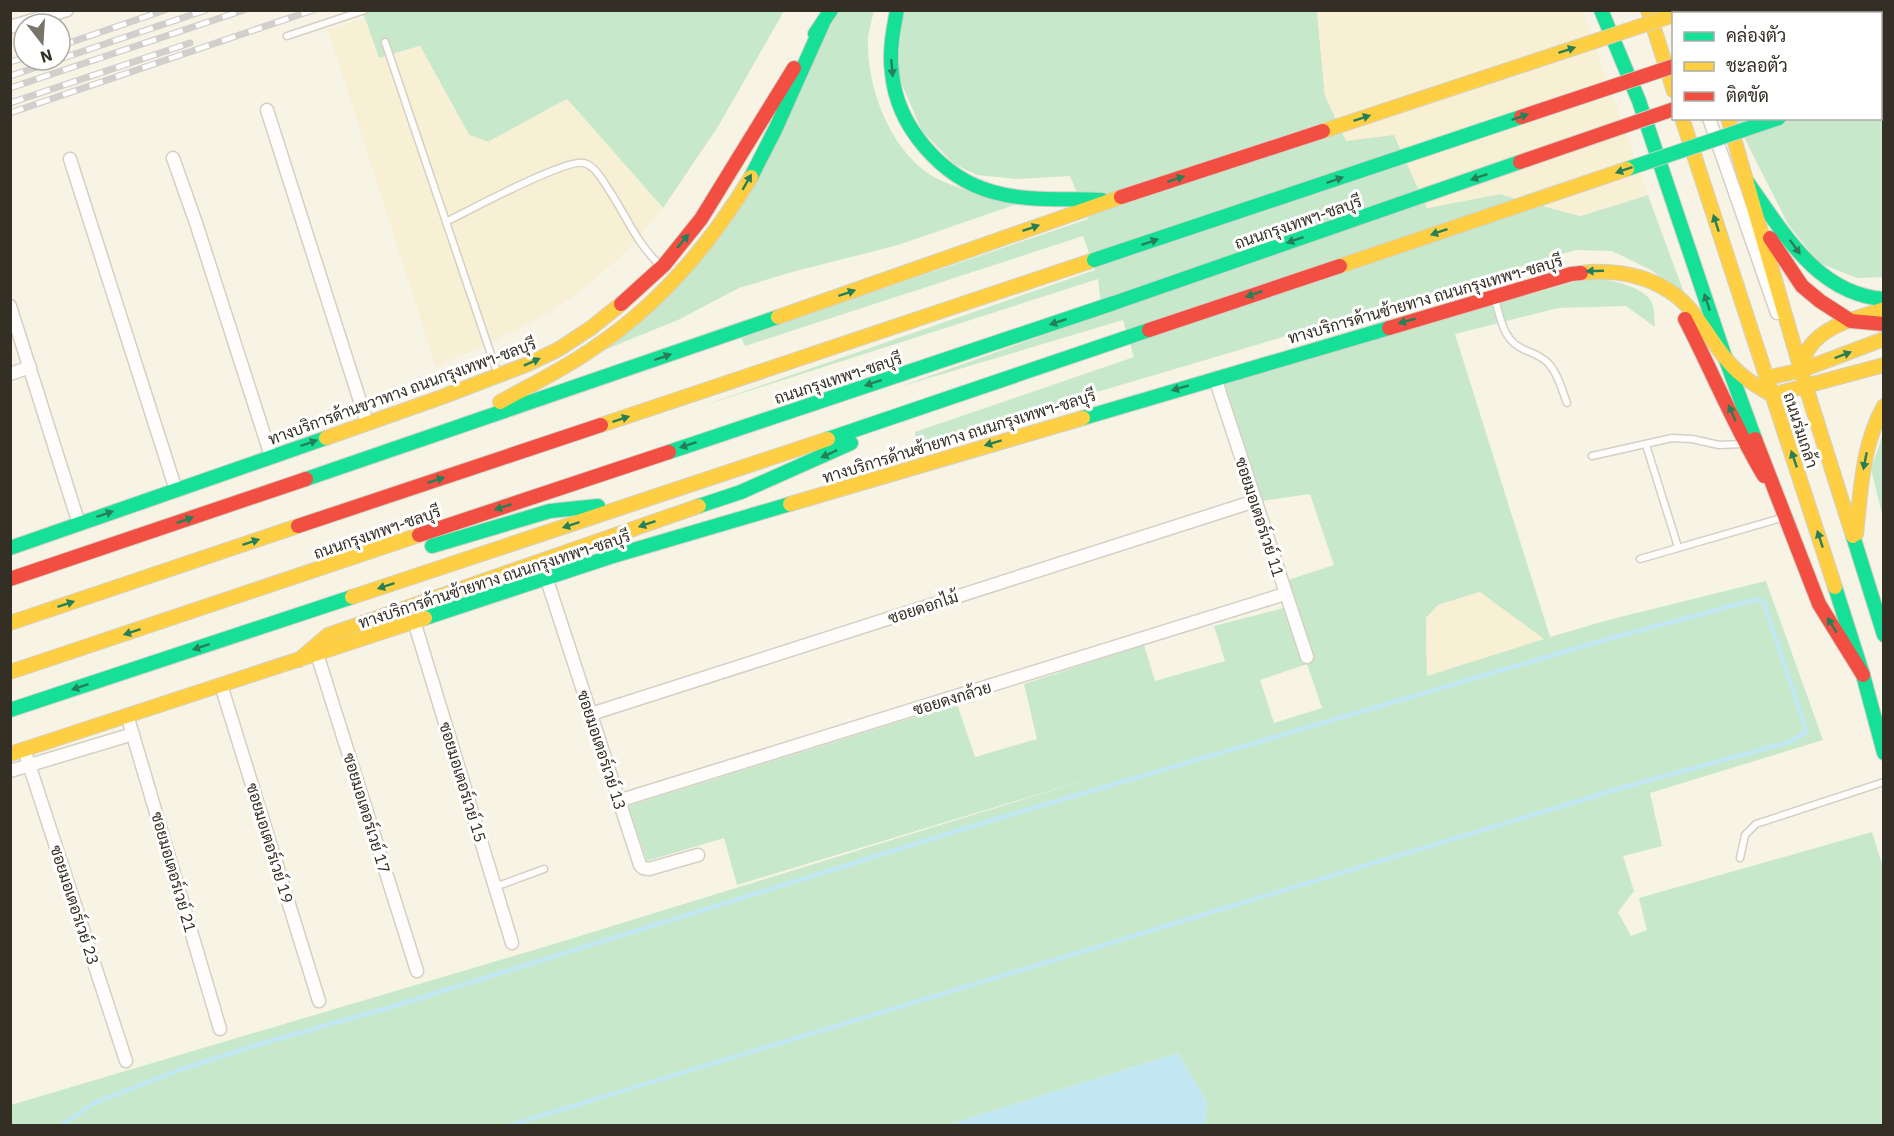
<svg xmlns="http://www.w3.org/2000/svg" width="1894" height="1136" viewBox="0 0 1894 1136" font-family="'IBM Plex Sans',Sarabun,sans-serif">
<rect width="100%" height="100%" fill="#f7f3e5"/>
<path fill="#c8e8cc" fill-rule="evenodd" d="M362,11H784L719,125L663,208L567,99L488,142L469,135L420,46L379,58Z
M839,11H874C872,19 869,29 868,38C866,88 892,157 940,180C965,192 993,197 1020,203L898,245L792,272L739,288L678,320L599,352L694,268Z
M903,11H1317L1325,96L1394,134L1427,208L1499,194L1580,216L1648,195L1684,293L1651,270L1612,251L1576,250L915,446V432L1134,357L1123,320L899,387L1102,314L1098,279L702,406L1095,270L1083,236L745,346L741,337L1088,219L1070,176L1017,179L977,175L954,164L922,131L897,73Z
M1700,11H1883V277L1857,278L1819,263L1789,226L1735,119L1880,118V14H1701Z
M1591,277C1607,280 1644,285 1652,303C1655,310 1654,320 1655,327L1626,306L1558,308L1455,334L1550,637L1608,620L1766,581L1823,740L1650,793L1662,846L1623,856L1634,891L1618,912L1631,936L1647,930L1639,898L1872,832L1883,867V1125H1205L1207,1103L1178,1053L947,1125L11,1126V1105L554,944L1112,772L737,885L724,838L647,861L628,806L957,704L975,757L1037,739L1024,684L1144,645L1155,681L1225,661L1214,626L1287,607L1279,583L1334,565L1310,494L1247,503L1220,383ZM1480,592L1427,675L1426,618L1438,605ZM1307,664L1322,708L1274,723L1260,680Z
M1883,434V518L1871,469Z"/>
<path fill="#f7f0d4" d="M1317,11H1582L1648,195L1580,216L1500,194L1427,208L1394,135L1346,141L1325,96Z
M365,18L379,58L420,46L469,135L488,142L567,99L663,208C632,249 589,289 544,315C510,334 472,350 436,367L328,30Z
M1480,592L1544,639L1427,676L1426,618L1438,605Z"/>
<path fill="#c1e7f2" d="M1178,1053L1207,1103L1205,1125H947Z"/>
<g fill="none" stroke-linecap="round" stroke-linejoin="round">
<path stroke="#c1e7f2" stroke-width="4.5" d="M60,1126L94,1103L182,1069L260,1044L391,1007L996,819L1608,639L1758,599L1764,603L1807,732L1789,742L1621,788L507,1126"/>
<defs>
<path id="lane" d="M287,36L365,10
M385,42L498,375
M446,222C468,211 566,158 584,163C596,166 604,183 611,193C627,218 638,245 660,265
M1495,299C1501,320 1503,341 1525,350C1533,353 1543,357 1549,364C1558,374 1562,390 1567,403
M1646,445L1678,547
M1592,456L1672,438L1692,439L1719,445L1741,444
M1640,559L1781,518
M1740,858L1745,835L1756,824L1884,782
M495,887L544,869"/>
<path id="street" d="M10,27L67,10
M267,110L367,423
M1709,118L1777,313
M173,158L196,223L271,456
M70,159L176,490
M10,306L79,524
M10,374L30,367
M1215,378L1307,657
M546,577L640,865L643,868L649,869L698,855
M414,621L512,943
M317,654L417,971
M221,685L319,1001
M591,714L1255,501
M127,715L220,1029
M24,749L126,1061
M10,771L133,734
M618,801L1285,594"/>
<path id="fast" d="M897,10C893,31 889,52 892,73C897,127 942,178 993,192C1028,202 1066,198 1102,200
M1601,10L1639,101L1725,357L1755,439
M1694,10L1695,14
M1829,14L1838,10
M815,34L831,10
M1880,38L1884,37
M1880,85L1884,84
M751,177L776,128L823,23
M1748,183C1783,232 1817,294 1884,299
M1083,418L1389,328
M828,439L1149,330
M669,452L1114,303
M306,479L778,317
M699,506L741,492L851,443
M1853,536L1884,635
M432,546L550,511L598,506
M10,548L326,438
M1835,587L1863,675L1884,753
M425,618L613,556L790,504
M10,710L352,597"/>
<path id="slow" d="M1648,10L1674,91
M1682,118L1835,587
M1728,118L1806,387L1853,536
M1581,273C1620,268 1663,278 1690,309C1706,328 1717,351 1734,368C1745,380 1759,387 1772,395L1884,365
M778,317L1121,197
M1802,370C1804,362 1805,354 1809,348C1825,324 1859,318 1884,309
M1767,378L1802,370L1884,339
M500,402C531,385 562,370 591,350C658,306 710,245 751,177
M601,425L1094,260
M326,438L442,397L528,364L559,349L591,328L621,304
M790,504L1083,418
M1856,534C1861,490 1862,445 1884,406
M352,597L828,439
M10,623L298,526
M299,660L328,635L699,506
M10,672L419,535
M10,754L425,618"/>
<path id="jam" d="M1770,238L1802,286L1820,301L1851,321L1884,324
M621,304L664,265L701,219L794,68
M1685,319C1712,371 1734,426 1764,476
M1389,328L1571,274L1581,273
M1755,439L1819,604L1863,675
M298,526L601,425
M419,535L669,452
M10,579L306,479"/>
</defs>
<use href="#lane" stroke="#d4d0c4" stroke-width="9"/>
<use href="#street" stroke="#d4d0c4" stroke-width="15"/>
<use href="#fast" stroke="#d4d0c4" stroke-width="16"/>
<use href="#slow" stroke="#d4d0c4" stroke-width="16"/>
<use href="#jam" stroke="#d4d0c4" stroke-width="16"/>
<use href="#lane" stroke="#fefdfb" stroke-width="6"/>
<use href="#street" stroke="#fefdfb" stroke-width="12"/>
<use href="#fast" stroke="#16e098" stroke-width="14"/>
<use href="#slow" stroke="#ffcf43" stroke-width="14"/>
<use href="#jam" stroke="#f24e42" stroke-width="14"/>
<defs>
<path id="rail" d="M60,46L165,10
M60,59L206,10
M10,62L24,58
M10,76L58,60
M10,88L244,10
M10,103L190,43
M10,113L313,10"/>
</defs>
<use href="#rail" stroke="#d0cfcc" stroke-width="7"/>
<use href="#rail" stroke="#fff" stroke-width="4.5" stroke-dasharray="14" stroke-linecap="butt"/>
<defs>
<path id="fast-bridge" d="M1627,169L1779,118
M1094,260L1521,117
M1114,303L1520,162"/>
<path id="slow-bridge" d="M1323,131L1674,15
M1340,266L1627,169"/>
<path id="jam-bridge" d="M1521,117L1674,66
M1520,162L1674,109
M1121,197L1323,131
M1149,330L1340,266"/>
</defs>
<use href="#fast-bridge" stroke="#d3d1ca" stroke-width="16" stroke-linecap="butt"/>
<use href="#slow-bridge" stroke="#d3d1ca" stroke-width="16" stroke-linecap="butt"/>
<use href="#jam-bridge" stroke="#d3d1ca" stroke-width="16" stroke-linecap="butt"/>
<use href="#fast-bridge" stroke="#16e098" stroke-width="14"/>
<use href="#slow-bridge" stroke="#ffcf43" stroke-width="14"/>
<use href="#jam-bridge" stroke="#f24e42" stroke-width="14"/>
</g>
<defs><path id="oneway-solid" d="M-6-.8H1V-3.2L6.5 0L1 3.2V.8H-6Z" transform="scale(1.5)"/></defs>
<g fill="#267f58">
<use href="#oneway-solid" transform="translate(1567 50) rotate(-18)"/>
<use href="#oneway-solid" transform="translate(892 68) rotate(85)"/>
<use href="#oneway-solid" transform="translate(1520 117) rotate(-19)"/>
<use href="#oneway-solid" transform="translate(1362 118) rotate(-18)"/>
<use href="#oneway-solid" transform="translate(1624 170) rotate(161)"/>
<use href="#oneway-solid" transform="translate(1479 177) rotate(161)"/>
<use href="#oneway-solid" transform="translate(1176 179) rotate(-18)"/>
<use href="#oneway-solid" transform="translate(1335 180) rotate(-19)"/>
<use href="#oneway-solid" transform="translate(747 182) rotate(-60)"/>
<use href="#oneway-solid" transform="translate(1716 223) rotate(-108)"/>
<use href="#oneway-solid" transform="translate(1031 228) rotate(-19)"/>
<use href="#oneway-solid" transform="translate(1439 232) rotate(161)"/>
<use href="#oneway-solid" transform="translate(1295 240) rotate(161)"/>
<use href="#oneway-solid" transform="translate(683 241) rotate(-50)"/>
<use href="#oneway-solid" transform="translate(1150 242) rotate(-19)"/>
<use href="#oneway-solid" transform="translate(1795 247) rotate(54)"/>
<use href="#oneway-solid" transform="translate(1595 271) rotate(178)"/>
<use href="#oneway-solid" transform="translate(847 293) rotate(-19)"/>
<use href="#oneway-solid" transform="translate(1254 294) rotate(161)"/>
<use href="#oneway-solid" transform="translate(1707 302) rotate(-108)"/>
<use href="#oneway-solid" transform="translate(1407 321) rotate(164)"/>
<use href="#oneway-solid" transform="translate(1058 322) rotate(162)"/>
<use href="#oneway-solid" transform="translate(1843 355) rotate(-21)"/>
<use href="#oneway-solid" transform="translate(663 357) rotate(-19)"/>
<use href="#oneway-solid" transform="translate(532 362) rotate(-24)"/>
<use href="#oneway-solid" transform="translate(873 383) rotate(162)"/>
<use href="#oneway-solid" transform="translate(1180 388) rotate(164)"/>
<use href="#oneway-solid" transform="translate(1732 413) rotate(-114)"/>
<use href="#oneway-solid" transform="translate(621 419) rotate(-18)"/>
<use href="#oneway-solid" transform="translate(309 443) rotate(-19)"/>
<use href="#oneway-solid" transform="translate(993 443) rotate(163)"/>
<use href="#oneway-solid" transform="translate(688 445) rotate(162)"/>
<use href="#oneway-solid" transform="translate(829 454) rotate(155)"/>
<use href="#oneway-solid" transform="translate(1794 459) rotate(-109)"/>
<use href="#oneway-solid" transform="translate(1865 461) rotate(101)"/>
<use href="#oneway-solid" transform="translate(436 480) rotate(-18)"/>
<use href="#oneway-solid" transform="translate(503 507) rotate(162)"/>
<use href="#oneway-solid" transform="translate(105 514) rotate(-19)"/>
<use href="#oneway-solid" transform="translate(185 520) rotate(-19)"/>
<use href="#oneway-solid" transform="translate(647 524) rotate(161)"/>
<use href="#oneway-solid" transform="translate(571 525) rotate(162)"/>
<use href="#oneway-solid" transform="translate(1820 539) rotate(-108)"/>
<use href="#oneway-solid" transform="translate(251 542) rotate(-18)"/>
<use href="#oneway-solid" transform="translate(386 586) rotate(162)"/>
<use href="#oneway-solid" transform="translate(66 604) rotate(-18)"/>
<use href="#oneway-solid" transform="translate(1832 625) rotate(-122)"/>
<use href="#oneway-solid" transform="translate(132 632) rotate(162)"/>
<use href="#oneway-solid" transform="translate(201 647) rotate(162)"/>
<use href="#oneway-solid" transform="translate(80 687) rotate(162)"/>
</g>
<g text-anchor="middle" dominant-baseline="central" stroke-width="6" stroke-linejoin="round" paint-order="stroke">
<g font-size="16" fill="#332f24" stroke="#fff">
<text transform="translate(1298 222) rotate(-19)">ถนนกรุงเทพฯ-ชลบุรี</text>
<text transform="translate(1425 299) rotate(-16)">ทางบริการด้านซ้ายทาง ถนนกรุงเทพฯ-ชลบุรี</text>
<text transform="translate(838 378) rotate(-18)">ถนนกรุงเทพฯ-ชลบุรี</text>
<text transform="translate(402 391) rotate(-20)">ทางบริการด้านขวาทาง ถนนกรุงเทพฯ-ชลบุรี</text>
<text transform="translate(1801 430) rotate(72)">ถนนร่มเกล้า</text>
<text transform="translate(959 436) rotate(-17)">ทางบริการด้านซ้ายทาง ถนนกรุงเทพฯ-ชลบุรี</text>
<text transform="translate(1260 517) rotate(72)">ซอยมอเตอร์เวย์ 11</text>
<text transform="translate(377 532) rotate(-19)">ถนนกรุงเทพฯ-ชลบุรี</text>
<text transform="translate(494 579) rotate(-18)">ทางบริการด้านซ้ายทาง ถนนกรุงเทพฯ-ชลบุรี</text>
<text transform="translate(923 607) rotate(-18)">ซอยดอกไม้</text>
<text transform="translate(952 698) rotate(-17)">ซอยดงกล้วย</text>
<text transform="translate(602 750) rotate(72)">ซอยมอเตอร์เวย์ 13</text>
<text transform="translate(463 782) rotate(73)">ซอยมอเตอร์เวย์ 15</text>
<text transform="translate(367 813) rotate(73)">ซอยมอเตอร์เวย์ 17</text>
<text transform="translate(270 843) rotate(73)">ซอยมอเตอร์เวย์ 19</text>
<text transform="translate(174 872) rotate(74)">ซอยมอเตอร์เวย์ 21</text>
<text transform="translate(75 905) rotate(72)">ซอยมอเตอร์เวย์ 23</text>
</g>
</g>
<rect width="1894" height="1136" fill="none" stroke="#332f24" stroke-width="24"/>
<rect x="1672" y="12" width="210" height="108" fill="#ffffff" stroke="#adaca7" stroke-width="1.5"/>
<rect x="1684" y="32" width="30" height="9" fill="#16e098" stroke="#adaca7" stroke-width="1.5"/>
<text x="1726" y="42" font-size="18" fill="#332f24">คล่องตัว</text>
<rect x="1684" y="62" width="30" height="9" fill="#ffcf43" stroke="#adaca7" stroke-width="1.5"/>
<text x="1726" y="72" font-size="18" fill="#332f24">ชะลอตัว</text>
<rect x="1684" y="92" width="30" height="9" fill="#f24e42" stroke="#adaca7" stroke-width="1.5"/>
<text x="1726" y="102" font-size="18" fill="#332f24">ติดขัด</text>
<g transform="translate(42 42) rotate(163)"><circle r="28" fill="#ffffff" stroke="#adaca7" stroke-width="1.5"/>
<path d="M0-4.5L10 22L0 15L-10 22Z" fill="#787468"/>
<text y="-9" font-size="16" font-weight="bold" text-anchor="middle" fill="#332f24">N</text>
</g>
</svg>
